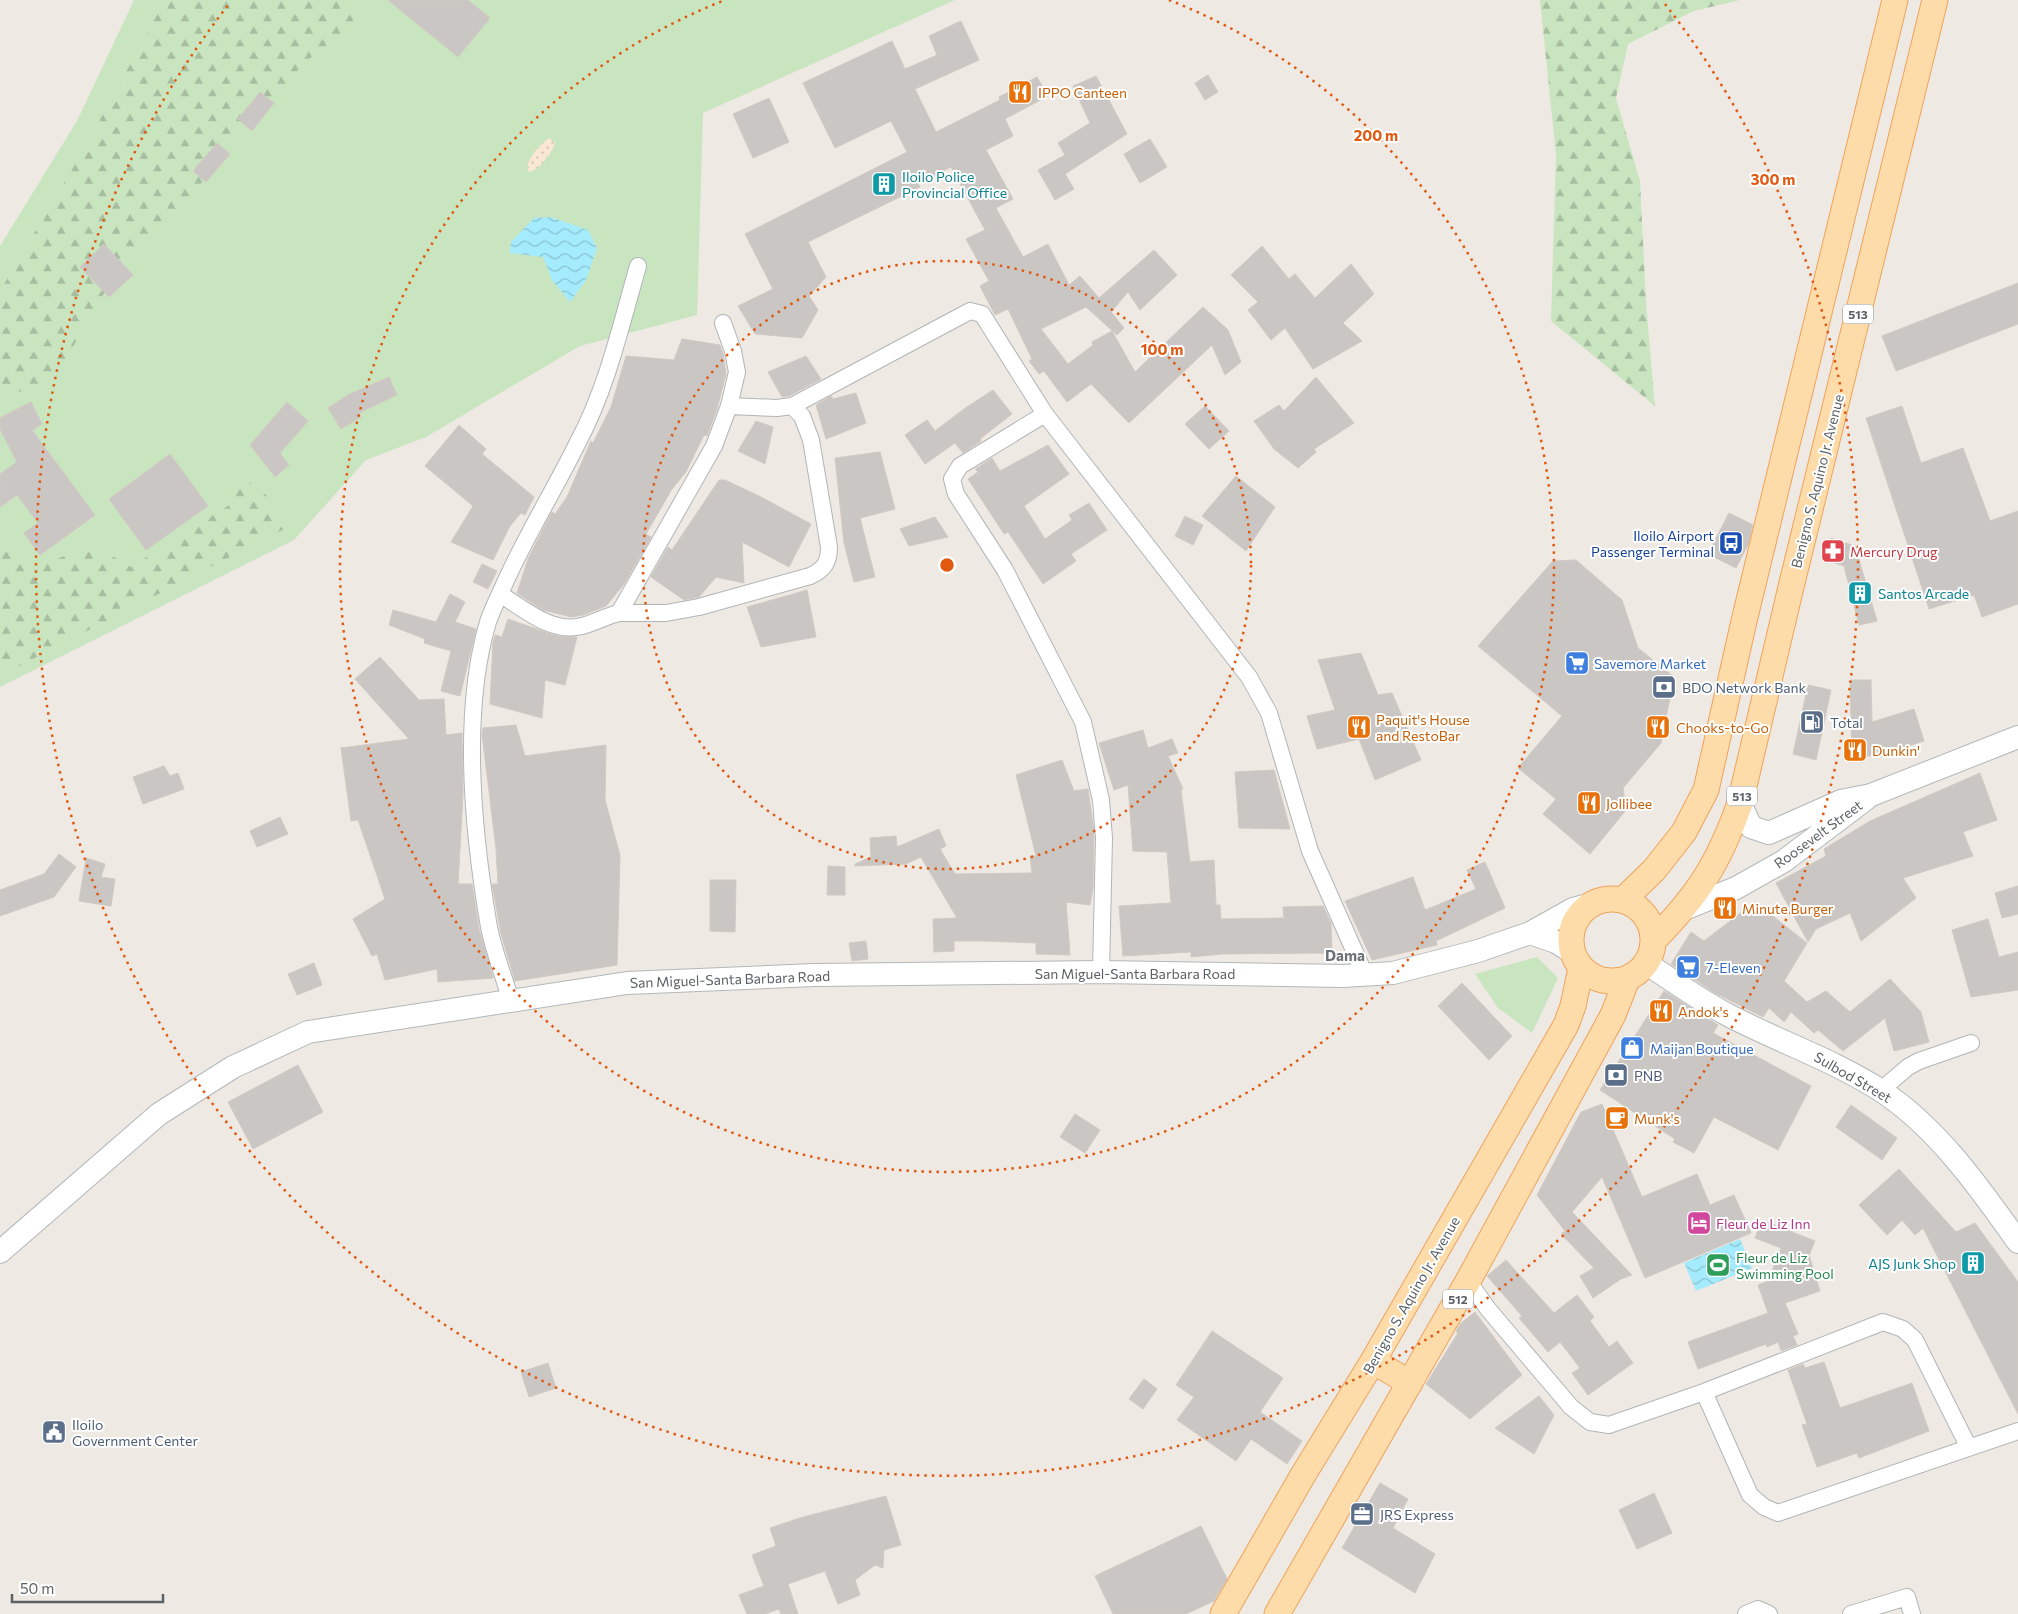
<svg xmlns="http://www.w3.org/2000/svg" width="2018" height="1614" viewBox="0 0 2018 1614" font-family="Commissioner,sans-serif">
<defs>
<pattern id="forest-firs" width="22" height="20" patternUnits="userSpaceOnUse" patternTransform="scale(1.25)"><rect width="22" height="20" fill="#c9e5c0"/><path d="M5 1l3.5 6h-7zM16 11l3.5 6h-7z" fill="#a6bda0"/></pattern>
<pattern id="sand-dots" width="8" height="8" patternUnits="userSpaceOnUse" patternTransform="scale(1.25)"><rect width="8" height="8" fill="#f9e7d3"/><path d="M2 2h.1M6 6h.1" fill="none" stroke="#cdbfaf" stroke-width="1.8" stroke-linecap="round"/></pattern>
<pattern id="water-waves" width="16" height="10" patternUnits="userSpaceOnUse" patternTransform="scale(1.25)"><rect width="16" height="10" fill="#a4ebfd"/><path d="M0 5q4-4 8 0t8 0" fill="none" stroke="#89c2d0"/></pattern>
</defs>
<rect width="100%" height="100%" fill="#eee9e3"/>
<path fill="#c9e5c0" d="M134,0H955L703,113L697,315L580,346L426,437L366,460L294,540L0,687V246L77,121Z
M1537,957L1558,978L1532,1033L1498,1008L1475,974Z"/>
<path fill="url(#forest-firs)" d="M165,0H343L355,24L305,62L197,188L149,238L98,301L55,380L0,398V291L83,151Z
M1540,0H1740L1694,11L1628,44L1616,98L1640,181L1646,304L1655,406L1551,321L1556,155Z
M241,475L272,500L286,528L0,676V536L25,571L93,545L131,567L228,506Z"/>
<path fill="url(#sand-dots)" d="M549,138L555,143C552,153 539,171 528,172C524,160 540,145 549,138Z"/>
<path fill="url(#water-waves)" d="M550,217L588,230L597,248L586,280L570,302L552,280L543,257L510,253L511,242L534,218Z
M1740,1239L1752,1268L1696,1291L1684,1263Z"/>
<path fill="#cac6c3" stroke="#d2c9c2" d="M388,0H468L490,18L458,57Z
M961,21L979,60L915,89L936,132L1000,100L999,97L1037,77L1048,96L1005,119L1013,136L986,150L1013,199L996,208L1023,257L1048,244L1069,285L1080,276L1099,298L1154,250L1177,275L1140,310L1128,292L1111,312L1124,328L1117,335L1086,307L1041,329L1068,364L1093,345L1092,342L1112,331L1135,372L1203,307L1228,330L1241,362L1225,375L1212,345L1129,423L1091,384L1067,402L1044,371L1039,374L1029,361L1032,359L1008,309L995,315L980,286L989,281L966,239L985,230L951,167L918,184L920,187L808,242L826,277L809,296L818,310L802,338L755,334L738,306L773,289L745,234L907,152L891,121L835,148L803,83L892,41L905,69L937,55L929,36Z
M1208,75L1218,92L1205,100L1195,83Z
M1096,76L1127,134L1065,174L1074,189L1055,200L1038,170L1065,155L1058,143L1090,123L1073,86Z
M260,92L274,103L252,131L238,119Z
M769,98L789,142L753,158L733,114Z
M1150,139L1167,167L1140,183L1124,154Z
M217,143L230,154L206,182L193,171Z
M104,244L133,275L109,297L80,267Z
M1262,246L1289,279L1295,274L1315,298L1351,264L1374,294L1343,323L1362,341L1313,369L1285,328L1271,340L1248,310L1258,302L1231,275Z
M2018,283V324L1896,371L1882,336Z
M682,339L720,345L723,354L726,374L717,409L707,436L704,435L686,472L672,489L646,534L651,537L624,584L606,606L583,615L571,617L543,610L517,593L528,559L544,527L552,512L555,514L567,497L591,441L593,443L611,407L626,356L674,360Z
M806,356L821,379L789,396L782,397L768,372Z
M389,377L397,395L359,413L361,417L341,429L328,408L348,395Z
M1316,377L1354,423L1314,449L1316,452L1298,468L1274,449L1254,421L1279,405L1284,411Z
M993,390L1012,414L980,439L981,441L963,453L955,443L925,464L905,435L927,420L935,431L964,409Z
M856,393L866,423L826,439L816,405L831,396L833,399Z
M31,402L42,424L32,430L95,515L40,555L24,533L38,523L17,495L0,507V474L17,462L0,429V418Z
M287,402L308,421L280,453L289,465L275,477L250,445Z
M1205,406L1229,431L1209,449L1185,424Z
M1902,406L1921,463L1963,448L1990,521L2018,511V604L1982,617L1974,595L1929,609L1866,418Z
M756,421L773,427L765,464L738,451Z
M459,425L486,449L482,454L534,497L525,515L521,513L510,526L493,560L451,542L473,506L425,466Z
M1048,445L1069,474L1024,506L1045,539L1072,520L1069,515L1089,503L1107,530L1071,554L1076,561L1043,584L1008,532L1004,534L968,479L978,472L975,469L992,458L1000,471Z
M880,452L895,509L860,518L875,577L854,582L844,543L835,458Z
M170,454L208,506L146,550L109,499Z
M1236,476L1275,507L1246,551L1202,516Z
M719,480H725L761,497L811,524L789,567L742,542L744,583L716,577L699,597L684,600L651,577L668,547L672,550Z
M1729,513L1753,525L1748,545L1736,568L1708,554Z
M1185,516L1203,525L1193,545L1175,536Z
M935,517L948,537L909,546L900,529Z
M1831,538L1855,546L1877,621L1859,625L1844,566L1826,560Z
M1576,560L1622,600L1638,648L1674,677L1661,743L1623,788L1626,810L1590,854L1543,814L1556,799L1518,768L1562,716L1478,646L1553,561Z
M482,564L497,571L488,589L473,582Z
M807,590L816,637L761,647L747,607Z
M450,594L465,602L455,622L476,629L460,696L441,691L451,651L424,643L425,639L389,625L393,610L436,622Z
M508,619L557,636L577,637L565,685L545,680L542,718L490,704L493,643L495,635L502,637Z
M1361,653L1378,695L1392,693L1421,760L1375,780L1359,739L1317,749L1307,716L1335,710L1318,660Z
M380,657L419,700L444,699L446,735L462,733L463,794L458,884H472L479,929L493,978L438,982L437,969L385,980L377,954L372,956L353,919L385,899L358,820L351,821L341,748L409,739L355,679Z
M1850,680H1871L1872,722L1914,709L1924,741L1877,756H1852Z
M1808,685L1831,690L1816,760L1793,754Z
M516,725L525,756L606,745L605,800L620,855L617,965L515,981L501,934L493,889L492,884H498L496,849L482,734L483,728Z
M1143,730L1148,748L1172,739L1178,753L1168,756L1183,789L1181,790L1190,862L1214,860L1216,905H1220L1221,919L1284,918L1283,907L1323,906L1331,923L1332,953L1223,954L1191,957V952L1123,956L1119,906L1171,903L1167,852L1133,851L1128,785L1114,790L1099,743Z
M1062,760L1074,791L1088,789L1094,832L1093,887L1090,905L1066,902L1070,955L1036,954V943L985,941H954V951L934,952L933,919L957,918L921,857L906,864L855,866V864L871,857L870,838L896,836L897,847L939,829L946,846L940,849L955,874L1032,873L1030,856H1036L1016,775Z
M164,766L170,776L178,773L184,789L143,804L133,777Z
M1274,770L1290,829L1239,828L1235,772Z
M1980,773L1997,820L1963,832L1973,856L1903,878L1916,898L1861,941L1850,913L1816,929L1808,942L1776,883L1826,856L1824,849L1870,821Z
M280,817L288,834L257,847L250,831Z
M59,854L76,867L54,897L0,916V890L44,874Z
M86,858L105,864L101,877L115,879L111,906L79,901Z
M1485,862L1505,908L1436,941L1437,945L1372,960L1345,901L1413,877L1425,910L1476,889L1467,870Z
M828,866L845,867V895H827Z
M710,880H736L735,932L710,931Z
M2018,886V914L2002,918L1995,893Z
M1755,902L1807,943L1784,981L1807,1002L1826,991L1850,1012L1890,979L1921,1012L1929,1042L1894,1051L1885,1018L1843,1051L1818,1030L1814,1033L1791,1012L1784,1022L1769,1008L1763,1017L1715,993L1671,964L1691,932L1704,941Z
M1988,919L1999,957L2018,952V990L1971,997L1952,930Z
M866,941L868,959L852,961L849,943Z
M314,963L322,985L297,995L288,974Z
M1462,983L1512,1036L1489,1060L1438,1006Z
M1664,991L1718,1025L1713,1033L1811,1086L1778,1150L1714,1117L1694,1153L1673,1142L1675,1139L1600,1090Z
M298,1065L323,1112L253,1149L228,1102Z
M1602,1104L1642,1197L1697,1174L1710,1205L1734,1195L1751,1233L1645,1278L1602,1177L1572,1212L1632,1275L1621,1279L1593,1298L1580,1276L1594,1268L1561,1234L1565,1231L1537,1195L1581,1112Z
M1851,1105L1897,1138L1882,1160L1836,1127Z
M1075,1114L1100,1130L1085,1153L1060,1137Z
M1899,1169L1956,1232L1975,1223L2018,1282V1414L1923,1228L1915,1235L1902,1220L1887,1235L1859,1205Z
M1762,1220L1815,1241L1809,1255L1820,1291L1785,1303L1798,1334L1793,1336L1797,1345L1781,1351L1778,1342L1767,1347L1766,1344L1698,1369L1688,1342L1768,1313L1758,1285L1768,1281L1781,1248L1755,1238Z
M1506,1260L1554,1313L1577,1295L1594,1317L1590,1321L1609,1347L1617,1341L1633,1363L1588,1395L1572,1373L1580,1368L1560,1342L1548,1352L1519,1318L1522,1316L1487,1276Z
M1475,1312L1522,1375L1470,1419L1426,1384L1458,1333L1456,1331L1460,1324Z
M1212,1331L1283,1378L1260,1412L1302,1441L1287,1464L1251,1439L1236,1461L1177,1420L1194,1397L1176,1385Z
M1824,1362L1840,1408L1912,1383L1929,1431L1859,1458L1857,1453L1817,1467L1802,1425L1807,1424L1788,1370L1803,1364L1805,1368Z
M548,1363L556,1388L529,1397L521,1372Z
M1144,1379L1157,1389L1143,1409L1129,1399Z
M1539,1396L1554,1415L1534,1454L1495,1428Z
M1380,1483L1408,1499L1393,1528L1435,1554L1415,1593L1342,1548Z
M1654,1493L1672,1533L1637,1549L1619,1510Z
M886,1496L901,1545L884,1550L883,1568L875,1565L855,1580L860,1595L838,1604L825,1571L788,1584L798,1614H781L779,1609L765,1614H747L739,1595L764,1586L752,1555L776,1546L770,1528L803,1517Z
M1201,1526L1227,1579L1214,1601L1186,1614H1113L1095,1576Z"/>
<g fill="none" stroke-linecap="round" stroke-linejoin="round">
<defs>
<path id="street" d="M729,406L777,408L792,406L970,311L982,314L1045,414L1249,677L1269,713L1310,851L1365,975
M1045,414L960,466L952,479L956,494L1005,570L1083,722L1101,800L1104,838L1101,972
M500,594C524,609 552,634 582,626C594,623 606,616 619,613L714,446L729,406L737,372L733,351L723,323
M619,613H666L699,607L810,576C824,570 829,562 829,547L811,440L802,416L792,406
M511,1001C504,977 494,952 489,927C473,834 461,713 488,622C492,610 498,598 503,587C525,537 554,491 578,442C607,388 621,325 638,266
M1881,1090L1908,1067L1919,1061L1971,1043
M1468,1281L1488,1309L1571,1407L1590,1422L1609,1425L1704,1392L1883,1322L1903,1329L1915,1340L1968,1446
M1704,1392L1750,1495L1764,1507L1778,1513L2018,1431
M1746,1614L1758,1609L1769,1614
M1851,1614L1907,1597L1912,1614"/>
<path id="secondary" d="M1740,803L1751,827L1769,833L1841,801L1871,795L2018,737
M1684,909L1736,888L1784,861L1866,799
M1530,933L1556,942L1572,952
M1646,963C1674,982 1701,1001 1730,1016C1780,1042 1833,1060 1880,1090C1937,1127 1979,1187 2018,1242
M0,1252L159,1114L233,1067L308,1032L627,983L814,975L1101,972L1343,976L1393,973L1478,951L1530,933L1573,909L1591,904"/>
<path id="primary" d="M1571 940a41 41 0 1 1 82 0a41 41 0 1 1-82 0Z
M1623,900L1654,870L1684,832L1706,790L1744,621L1895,0
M1654,940C1698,895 1719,863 1740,803L1791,587L1935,0
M1373,1361L1410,1383
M1223,1614L1303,1475L1373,1361L1566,1025L1573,1006L1581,968
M1277,1614L1468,1281L1613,1015L1627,979"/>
</defs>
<use href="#street" stroke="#b1b5b8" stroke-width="18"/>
<use href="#secondary" stroke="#b2b8bb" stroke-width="24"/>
<use href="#primary" stroke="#eea35c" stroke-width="27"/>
<use href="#street" stroke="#fff" stroke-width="16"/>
<use href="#secondary" stroke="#fff" stroke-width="22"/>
<use href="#primary" stroke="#fddca9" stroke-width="25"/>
</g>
<g fill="none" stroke="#e15910" stroke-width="2.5" stroke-dasharray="2.5 5">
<circle cx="947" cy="565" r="304"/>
<path d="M1169 0A607 607 0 1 1 725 0"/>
<path d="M1665 4A911 911 0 1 1 229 4"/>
</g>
<defs>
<symbol id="restaurant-square" viewBox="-11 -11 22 22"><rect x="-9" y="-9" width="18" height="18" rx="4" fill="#e8710a" stroke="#fff"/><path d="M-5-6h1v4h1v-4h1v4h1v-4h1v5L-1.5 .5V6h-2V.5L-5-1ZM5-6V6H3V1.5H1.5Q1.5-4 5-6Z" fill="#fff"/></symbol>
<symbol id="building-square" viewBox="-11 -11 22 22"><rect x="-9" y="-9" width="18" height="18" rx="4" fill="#0f9aa8" stroke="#fff"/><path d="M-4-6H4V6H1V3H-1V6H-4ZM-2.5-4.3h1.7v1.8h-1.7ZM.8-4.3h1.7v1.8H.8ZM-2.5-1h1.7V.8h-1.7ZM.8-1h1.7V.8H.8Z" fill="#fff"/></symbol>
<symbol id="bus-square" viewBox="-11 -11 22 22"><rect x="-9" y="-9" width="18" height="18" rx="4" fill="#1a4fb4" stroke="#fff"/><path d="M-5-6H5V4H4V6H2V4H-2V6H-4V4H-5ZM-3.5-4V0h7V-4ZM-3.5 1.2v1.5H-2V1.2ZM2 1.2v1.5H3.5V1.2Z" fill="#fff"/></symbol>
<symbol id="pharmacy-square" viewBox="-11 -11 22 22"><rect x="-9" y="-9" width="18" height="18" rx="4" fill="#e0444e" stroke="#fff"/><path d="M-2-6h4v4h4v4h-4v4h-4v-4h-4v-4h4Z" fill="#fff"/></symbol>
<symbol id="supermarket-square" viewBox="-11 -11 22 22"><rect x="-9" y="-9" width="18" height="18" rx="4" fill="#3f7fe0" stroke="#fff"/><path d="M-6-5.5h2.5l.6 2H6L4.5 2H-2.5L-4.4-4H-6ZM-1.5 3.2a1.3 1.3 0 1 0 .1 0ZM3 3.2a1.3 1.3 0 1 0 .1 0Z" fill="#fff"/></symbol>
<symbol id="bank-square" viewBox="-11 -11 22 22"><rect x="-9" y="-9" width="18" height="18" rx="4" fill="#5c6f8a" stroke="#fff"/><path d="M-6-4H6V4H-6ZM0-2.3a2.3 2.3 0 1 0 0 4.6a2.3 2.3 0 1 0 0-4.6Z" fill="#fff"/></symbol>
<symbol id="fuel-square" viewBox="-11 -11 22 22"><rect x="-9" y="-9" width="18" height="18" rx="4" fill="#5c6f8a" stroke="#fff"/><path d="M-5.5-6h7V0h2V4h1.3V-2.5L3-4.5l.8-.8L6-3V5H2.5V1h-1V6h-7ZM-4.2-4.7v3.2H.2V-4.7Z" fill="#fff"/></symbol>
<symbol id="shop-square" viewBox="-11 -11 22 22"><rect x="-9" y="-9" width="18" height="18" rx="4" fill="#3f7fe0" stroke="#fff"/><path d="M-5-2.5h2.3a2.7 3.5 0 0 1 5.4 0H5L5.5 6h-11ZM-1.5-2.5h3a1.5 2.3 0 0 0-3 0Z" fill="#fff"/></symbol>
<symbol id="cafe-square" viewBox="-11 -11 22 22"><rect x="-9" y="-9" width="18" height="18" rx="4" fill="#e8710a" stroke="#fff"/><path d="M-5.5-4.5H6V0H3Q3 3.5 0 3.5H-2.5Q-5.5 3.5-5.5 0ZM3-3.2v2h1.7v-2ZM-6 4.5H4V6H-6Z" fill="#fff"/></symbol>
<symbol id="hotel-square" viewBox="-11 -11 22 22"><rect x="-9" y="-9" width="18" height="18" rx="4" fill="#d1479c" stroke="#fff"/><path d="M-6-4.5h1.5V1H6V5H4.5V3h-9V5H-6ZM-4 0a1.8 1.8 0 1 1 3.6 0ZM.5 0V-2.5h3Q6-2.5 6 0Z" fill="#fff"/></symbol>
<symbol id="stadium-square" viewBox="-11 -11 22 22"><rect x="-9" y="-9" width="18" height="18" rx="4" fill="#2e9e5b" stroke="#fff"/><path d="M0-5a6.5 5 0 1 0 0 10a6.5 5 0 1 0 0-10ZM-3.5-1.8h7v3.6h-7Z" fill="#fff"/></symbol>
<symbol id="civic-square" viewBox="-11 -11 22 22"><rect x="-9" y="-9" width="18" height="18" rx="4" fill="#5c6f8a" stroke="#fff"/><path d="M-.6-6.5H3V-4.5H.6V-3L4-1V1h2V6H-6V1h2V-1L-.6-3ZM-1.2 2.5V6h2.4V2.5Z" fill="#fff"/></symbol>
<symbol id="office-square" viewBox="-11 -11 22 22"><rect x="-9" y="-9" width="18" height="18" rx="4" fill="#5c6f8a" stroke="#fff"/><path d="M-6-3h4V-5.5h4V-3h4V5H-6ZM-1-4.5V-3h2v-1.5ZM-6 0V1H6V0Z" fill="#fff"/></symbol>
</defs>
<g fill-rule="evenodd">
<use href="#restaurant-square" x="1006" y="78" width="28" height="28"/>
<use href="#building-square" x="870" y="170" width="28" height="28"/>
<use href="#bus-square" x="1717" y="529" width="28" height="28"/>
<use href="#pharmacy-square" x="1819" y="537" width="28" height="28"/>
<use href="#building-square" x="1846" y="579" width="28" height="28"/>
<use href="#supermarket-square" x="1563" y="649" width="28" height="28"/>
<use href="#bank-square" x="1650" y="673" width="28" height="28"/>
<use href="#fuel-square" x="1798" y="708" width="28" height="28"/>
<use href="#restaurant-square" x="1345" y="713" width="28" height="28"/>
<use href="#restaurant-square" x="1644" y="713" width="28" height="28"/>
<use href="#restaurant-square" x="1841" y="736" width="28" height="28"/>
<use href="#restaurant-square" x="1575" y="789" width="28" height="28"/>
<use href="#restaurant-square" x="1711" y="894" width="28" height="28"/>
<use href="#supermarket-square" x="1674" y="953" width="28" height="28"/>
<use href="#restaurant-square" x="1647" y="997" width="28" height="28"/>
<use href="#shop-square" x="1618" y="1034" width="28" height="28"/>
<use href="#bank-square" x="1602" y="1061" width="28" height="28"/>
<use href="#cafe-square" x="1603" y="1104" width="28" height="28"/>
<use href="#hotel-square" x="1685" y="1209" width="28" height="28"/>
<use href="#building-square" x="1959" y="1249" width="28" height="28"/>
<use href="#stadium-square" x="1704" y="1251" width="28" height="28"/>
<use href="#civic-square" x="40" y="1418" width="28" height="28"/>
<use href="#office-square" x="1348" y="1500" width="28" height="28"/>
</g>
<g text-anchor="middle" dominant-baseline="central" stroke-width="4" stroke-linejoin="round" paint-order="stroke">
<g fill="#fff" stroke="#8c9092" stroke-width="1">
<rect x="1843" y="304.5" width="30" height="19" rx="4"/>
<rect x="1727" y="786.5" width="30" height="19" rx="4"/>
<rect x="1443" y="1289.5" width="30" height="19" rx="4"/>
</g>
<g font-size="12" font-weight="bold" fill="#5b6164">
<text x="1858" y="314">513</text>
<text x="1742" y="796">513</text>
<text x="1458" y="1299">512</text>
</g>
<g font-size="14" fill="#c56008" stroke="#fff" text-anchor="start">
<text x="1038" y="92">IPPO Canteen</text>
<text x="1376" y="719">Paquit's House<tspan x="1376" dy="16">and RestoBar</tspan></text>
<text x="1676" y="727">Chooks-to-Go</text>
<text x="1872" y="750">Dunkin'</text>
<text x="1606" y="803">Jollibee</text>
<text x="1742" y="908">Minute Burger</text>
<text x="1678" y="1011">Andok's</text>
<text x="1634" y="1118">Munk's</text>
</g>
<g font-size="14" fill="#0d838f" stroke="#fff" text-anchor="start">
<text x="902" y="176">Iloilo Police<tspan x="902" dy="16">Provincial Office</tspan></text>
<text x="1878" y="593">Santos Arcade</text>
<text x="1956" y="1263" text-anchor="end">AJS Junk Shop</text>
</g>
<g font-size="14" fill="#5b6164" stroke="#fff">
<text transform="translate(1817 481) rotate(-76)">Benigno S. Aquino Jr. Avenue</text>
<text transform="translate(1818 834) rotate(-36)">Roosevelt Street</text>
<text x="1135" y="973">San Miguel-Santa Barbara Road</text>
<text transform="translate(730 979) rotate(-2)">San Miguel-Santa Barbara Road</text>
<text transform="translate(1853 1077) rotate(30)">Sulbod Street</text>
<text transform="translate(1411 1295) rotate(-60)">Benigno S. Aquino Jr. Avenue</text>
</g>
<g font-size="14" fill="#164399" stroke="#fff" text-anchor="end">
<text x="1714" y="535">Iloilo Airport<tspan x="1714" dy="16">Passenger Terminal</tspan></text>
</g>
<g font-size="14" fill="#be3a42" stroke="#fff" text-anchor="start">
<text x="1850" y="551">Mercury Drug</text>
</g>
<g font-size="14" fill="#366cbe" stroke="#fff" text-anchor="start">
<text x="1594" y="663">Savemore Market</text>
<text x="1706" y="967">7-Eleven</text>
<text x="1650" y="1048">Maijan Boutique</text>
</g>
<g font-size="14" fill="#4e5e75" stroke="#fff" text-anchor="start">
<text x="1682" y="687">BDO Network Bank</text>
<text x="1830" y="722">Total</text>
<text x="1634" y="1075">PNB</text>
<text x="72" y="1424">Iloilo<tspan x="72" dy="16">Government Center</tspan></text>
<text x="1380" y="1514">JRS Express</text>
</g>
<g font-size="14" fill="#b23c85" stroke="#fff" text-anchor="start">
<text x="1716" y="1223">Fleur de Liz Inn</text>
</g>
<g font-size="14" fill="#27864d" stroke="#fff" text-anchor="start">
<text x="1736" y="1257">Fleur de Liz<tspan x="1736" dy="16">Swimming Pool</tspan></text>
</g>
<g font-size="15" font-weight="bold" fill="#6c7376" stroke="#fff">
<text x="1345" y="955">Dama</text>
</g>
</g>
<circle cx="947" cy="565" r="8" fill="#e15910" stroke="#fff" stroke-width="2.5"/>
<g font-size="15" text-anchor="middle" font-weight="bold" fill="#e15910" stroke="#fff" stroke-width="4" stroke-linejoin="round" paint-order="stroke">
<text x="1376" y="141">200 m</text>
<text x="1773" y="185">300 m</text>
<text x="1162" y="355">100 m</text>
</g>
<path d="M12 1594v8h151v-8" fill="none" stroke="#5b6164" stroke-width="2.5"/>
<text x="20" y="1594" font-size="15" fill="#5b6164" stroke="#ffffff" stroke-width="4" paint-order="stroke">50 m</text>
</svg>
